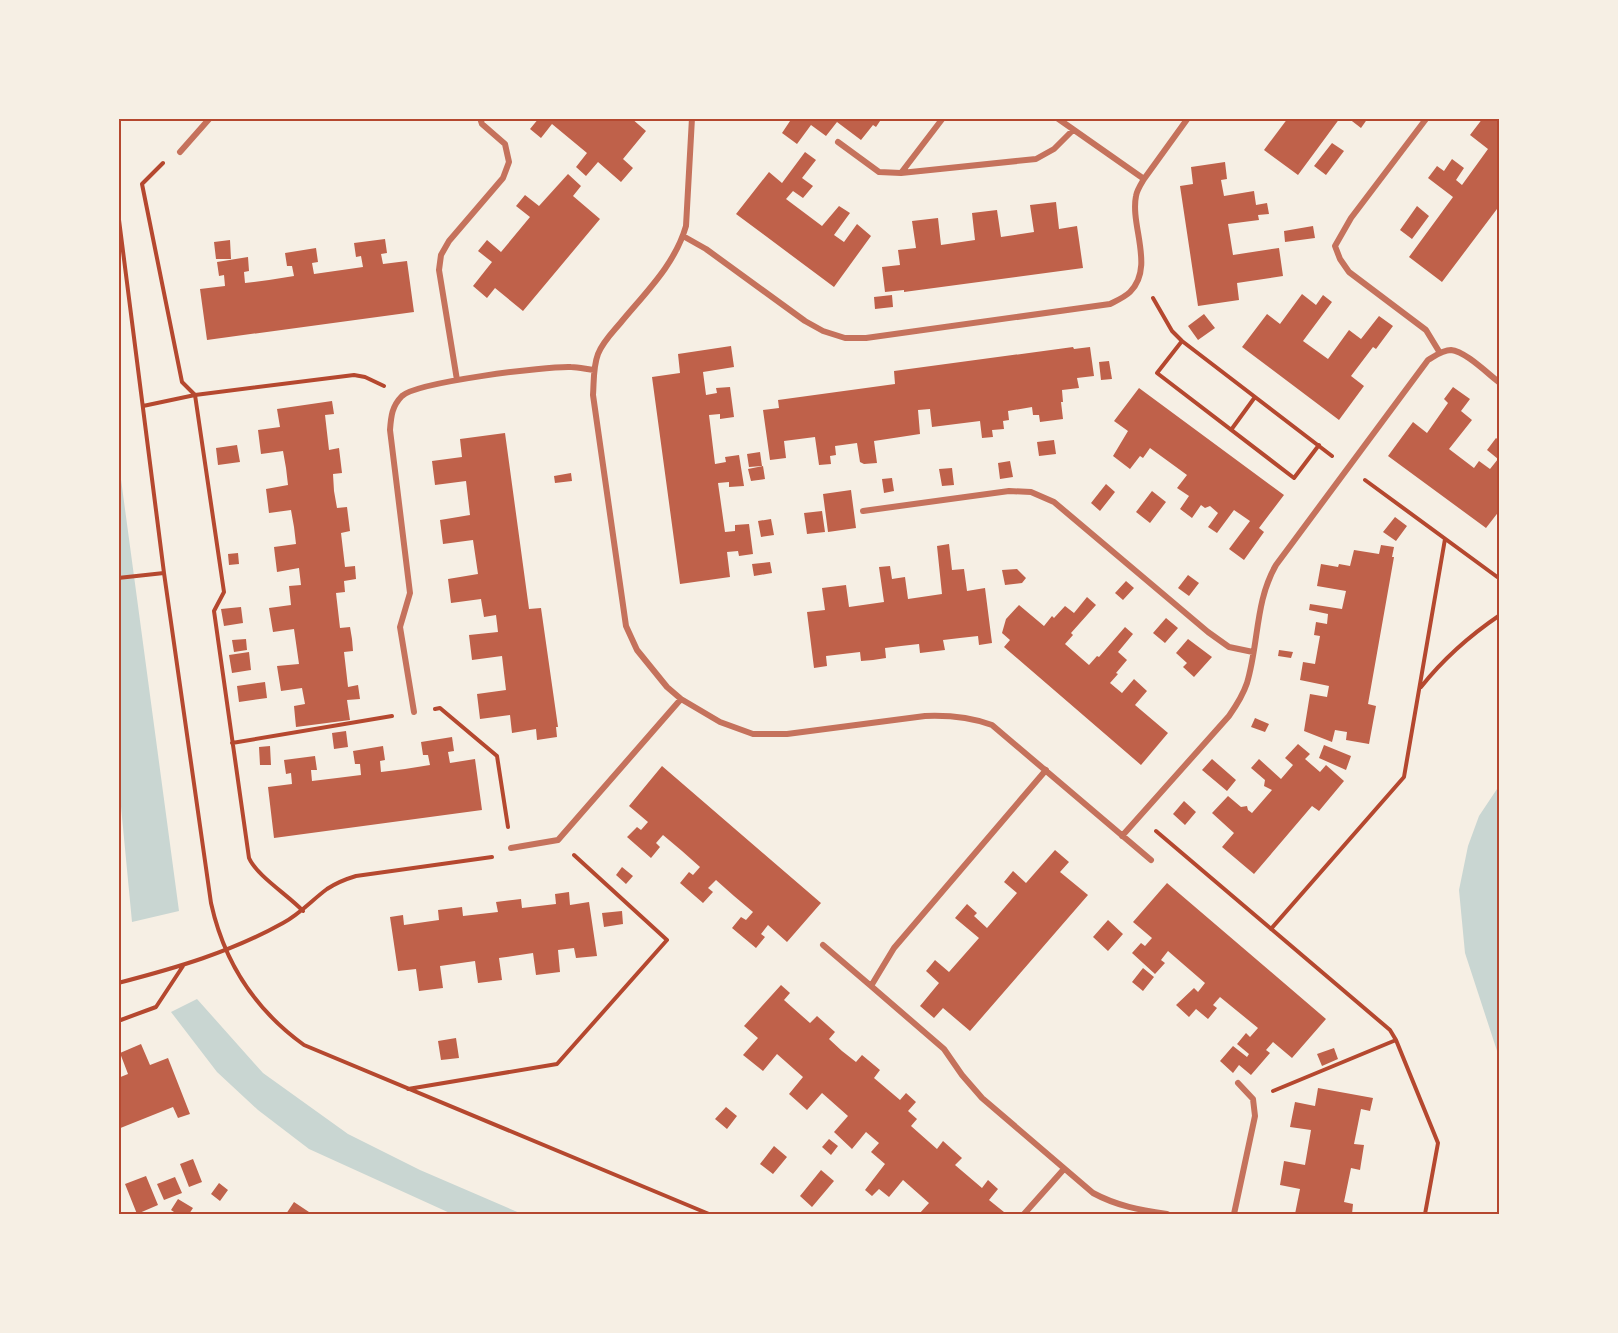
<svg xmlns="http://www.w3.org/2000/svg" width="1618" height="1333" viewBox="0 0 1618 1333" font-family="Commissioner,sans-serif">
<rect width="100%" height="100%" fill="#f6efe4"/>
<path fill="#c9d6d2" d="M118,457L179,911L132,922L118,775Z
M1499,786H1500L1499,1057L1465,953L1459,890L1468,846L1479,816Z
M197,999L263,1073L348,1134L420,1170L522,1214H452L309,1149L258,1110L217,1072L171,1012Z"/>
<path fill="#bf614a" d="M539,118H631L646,131L623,159L633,168L621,182L598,162L586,176L576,167L587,153L552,124L541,138L530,129Z
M792,118H882L876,127L873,125L861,140L837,122L826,136L811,125L797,144L782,133Z
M1288,118H1340L1298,175L1264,150Z
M1348,118H1368L1361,128Z
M1483,118H1497L1500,121V205L1442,282L1409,257L1453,197L1428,178L1437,166L1444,171L1452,159L1464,168L1456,180L1462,185L1488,149L1470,135Z
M1332,143L1344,151L1326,175L1314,166Z
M805,152L816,160L802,178L813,186L803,198L793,191L786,199L822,226L839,206L850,213L834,235L844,242L857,224L871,236L834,287L736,214L769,172L782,183Z
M1225,162L1227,179L1221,180L1224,196L1254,191L1256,205L1267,203L1269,214L1258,215L1259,220L1228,224L1233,255L1279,248L1283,276L1237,283L1239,300L1198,306L1180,186L1193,184L1191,167Z
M568,174L581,186L573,196L600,219L523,311L495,288L487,298L473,286L492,262L478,251L487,240L501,252L530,217L516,206L525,195L539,206Z
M1056,202L1059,229L1077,226L1083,268L904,292V290L885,292L882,267L900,265L898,250L916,248L912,221L938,218L941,245L975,240L972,213L997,210L1001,237L1034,232L1030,205Z
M1417,206L1429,216L1412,239L1400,230Z
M1313,226L1315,238L1285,242L1284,231Z
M385,239L387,253L381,254L383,264L407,261L414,312L207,340L200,289L225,286L224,275L219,276L217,262L248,257L249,271L244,272L245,283L269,280L294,276L292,266H287L285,253L316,248L318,262L312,263L314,274L363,267L361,256L356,257L354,243Z
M230,240L231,259H216L214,242Z
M1302,294L1316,305L1323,295L1332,302L1303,341L1328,359L1349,330L1361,339L1379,316L1393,326L1376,349L1373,347L1351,376L1364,386L1339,420L1242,347L1267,314L1280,324Z
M892,295L893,307L875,309L874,297Z
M1204,314L1215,328L1198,340L1188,326Z
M731,346L734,367L703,372L706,395L717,393L716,388L730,387L734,417L720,419V414L709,415L715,464L726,462L725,457L739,455L744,486L729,487V482L718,483L725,532L735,531V525L749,524L753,554L739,556L738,551L727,552L730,577L680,584L652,377L680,373L678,354Z
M1073,347L1074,349L1090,347L1094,376L1077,378L1079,388L1062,390L1063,402H1061L1063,419L1040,422L1039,415H1033L1032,407L1008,411L1009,420L1003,421L1004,429L992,430L993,437L982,438L980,421L932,427L930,409L918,410L920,434L874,441L877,463L864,464L860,462L857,443L835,446L836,455L830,456L831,464L819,465L815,437L784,441L786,458L770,460L763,410L779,408L778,400L895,384L894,371Z
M1109,361L1112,379L1101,380L1099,362Z
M1453,387L1470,399L1461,411L1472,420L1449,449L1474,468L1479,461L1490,469L1498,459L1487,450L1496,438L1500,441V482L1497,485L1500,487V510L1486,528L1388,456L1413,422L1427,433L1448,403L1444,399Z
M1139,388L1284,495L1259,528L1264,532L1244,560L1229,549L1250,521L1234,510L1217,533L1208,527L1218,513L1210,506L1205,508L1201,505L1192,518L1180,509L1189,496L1177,488L1187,475L1150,448L1143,458L1140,456L1130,469L1113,456L1128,431L1114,421Z
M332,401L334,414L325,415L329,450L339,448L342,473L333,474L334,491L337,508L347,507L350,531L341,533L345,567L355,566L356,579L344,581L345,592L336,593L340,628L350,627L352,639L353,651L344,652L348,687L358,685L360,699L347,700L350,720L296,727L294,706L305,704L302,688L281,691L277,666L299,664L294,629L273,632L269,608L291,605L289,586L301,585L299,568L277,572L274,547L296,544L294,527L291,510L269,513L266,489L288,485L286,468L283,451L261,454L258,430L280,427L277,409Z
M505,433L529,609L541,608L558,727H556L557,737L537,740L536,729L512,733L510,715L480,719L477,694L506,690L502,656L472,660L469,635L498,632L496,615L484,617L481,599L451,603L448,579L478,574L473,540L443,544L440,520L470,515L466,481L435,485L432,461L462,457L460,439Z
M1054,440L1056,454L1039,456L1037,442Z
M237,445L240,462L218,465L216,448Z
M760,452L762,466L749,467L747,454Z
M1010,461L1013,477L1000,479L998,463Z
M763,466L765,479L751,481L748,469Z
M952,468L954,485L942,486L939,469Z
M571,473L572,481L555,483L554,476Z
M892,478L894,491L884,493L882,479Z
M1106,484L1115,492L1100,511L1091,503Z
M851,490L856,528L828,532L823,494Z
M1152,491L1166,502L1150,523L1136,512Z
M822,511L825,532L807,534L804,513Z
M1395,517L1407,526L1396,541L1383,532Z
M771,519L774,535L761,537L758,521Z
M949,544L952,570L964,569L967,591L985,588L992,643L979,645L978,636L960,638L943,640L945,650L920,653L919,644L901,646L885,648L886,658L873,660L861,661L860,652L826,656L827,666L814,668L807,612L825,610L822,588L846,585L849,607L884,602L879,567L890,566L892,579L905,577L908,599L942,594L937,546Z
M1381,545L1394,547L1392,557H1394L1368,704L1376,706L1369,744L1346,740L1347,732L1335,730L1332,742L1304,731L1310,694L1327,697L1329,686L1300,680L1303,662L1315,664L1320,636L1314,635L1316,622L1327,624L1328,614L1309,610L1310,604L1342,609L1346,591L1317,586L1321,564L1338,567L1339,564L1350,566L1354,550L1379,554Z
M238,553L239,564L229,565L228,554Z
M770,562L772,573L754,576L752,564Z
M1017,569L1026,578L1022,583L1005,585L1002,570Z
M1188,575L1199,583L1189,596L1178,588Z
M1126,581L1134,588L1123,600L1115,593Z
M1087,597L1096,605L1071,633L1073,635L1065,644L1089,665L1097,656L1099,657L1125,627L1133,634L1118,652L1127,660L1116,673L1118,674L1110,683L1122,693L1134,679L1147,691L1135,705L1168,733L1141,765L1004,647L1010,640L1002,633L1006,619L1019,605L1044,626L1052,616L1054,618L1065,606L1074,613Z
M241,607L243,623L224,626L221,609Z
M1166,618L1178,628L1165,643L1153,633Z
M246,639L247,650L234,652L232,640Z
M1188,639L1212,657L1194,677L1183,667L1187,663L1176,653Z
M1279,650L1293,652L1291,658L1278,656Z
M249,652L251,670L232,673L229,655Z
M265,682L267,698L239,702L237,686Z
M1255,718L1269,724L1265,732L1251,727Z
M346,731L348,747L334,749L332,733Z
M452,737L454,751L448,752L450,763L475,759L482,810L274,838L268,787L292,784L291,773L286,774L284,760L315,756L317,770H311L312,781L337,778L361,775L360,764H355L353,751L383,746L385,760L380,761L381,772L405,769L430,765L428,755H423L421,742Z
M1298,744L1310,754L1305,759L1320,772L1326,765L1344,781L1319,811L1312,806L1254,874L1222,847L1234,833L1212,813L1228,796L1241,807L1247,806L1248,810L1252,813L1272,790L1264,786L1265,780L1251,768L1259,759L1281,779L1293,765L1285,758Z
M1324,745L1351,756L1346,770L1319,758Z
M270,746L271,765H260L259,747Z
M1212,759L1236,780L1227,791L1202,770Z
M662,766L821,903L787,942L768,925L761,934L765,937L756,948L732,928L741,917L746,920L753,912L734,896L716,880L708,888L713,892L703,903L680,883L689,872L693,875L700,867L682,851L663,835L656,843L660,847L651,858L627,837L637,827L641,830L648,822L629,806Z
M1184,801L1196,812L1185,825L1173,814Z
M1055,850L1069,862L1060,872L1088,895L970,1031L943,1008L934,1018L920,1006L939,983L926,971L935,960L949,972L979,938L955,918L967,904L977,913L974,916L987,928L1017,893L1004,882L1013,871L1026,883Z
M622,867L633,876L626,884L616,875Z
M1167,883L1326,1019L1292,1058L1273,1042L1266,1050L1270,1053L1251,1075L1239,1065L1233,1073L1220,1061L1233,1046L1247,1057L1249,1054L1237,1044L1246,1033L1250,1037L1258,1028L1220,997L1213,1005L1217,1008L1208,1019L1196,1009L1189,1017L1176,1005L1194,988L1198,992L1205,983L1168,951L1161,960L1165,963L1155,974L1132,953L1141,943L1145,946L1152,938L1133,922Z
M569,892L570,905L589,902L597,956L576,958L574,948L558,950L560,972L536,975L533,953L499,958L502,980L478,983L475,961L440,966L443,988L419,991L416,969L398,971L390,917L403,915L404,925L439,920L438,910L462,907L463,916L498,912L496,902L521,899L522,908L556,904L555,894Z
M622,911L623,924L604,927L602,913Z
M1108,920L1123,934L1108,951L1093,937Z
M1143,968L1154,977L1143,991L1132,982Z
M781,985L790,993L784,1000L810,1023L817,1016L835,1032L829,1039L842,1051L856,1062L862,1055L880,1070L874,1078L900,1100L906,1093L916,1102L908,1111L917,1119L911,1126L937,1149L943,1141L953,1150L962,1158L955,1165L982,1188L988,1180L998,1189L989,1200L1004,1212L1002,1214H919L929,1203L903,1180L889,1197L879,1189L872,1196L865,1190L885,1164L871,1152L879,1143L866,1132L852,1149L834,1132L848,1116L822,1093L807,1110L789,1094L803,1077L777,1054L763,1071L743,1055L758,1038L744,1026Z
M456,1038L459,1058L441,1060L438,1041Z
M141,1044L150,1065L168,1058L190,1114L178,1118L173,1107L118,1129V1078L128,1074L120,1053Z
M1334,1048L1338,1059L1322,1066L1317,1054Z
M1318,1088L1373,1098L1370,1111L1361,1109L1354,1144L1364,1145L1360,1170L1351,1168L1344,1202L1353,1204L1352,1214H1295L1300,1189L1280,1185L1284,1161L1305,1165L1311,1130L1290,1127L1295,1102L1315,1106Z
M726,1107L737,1116L727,1129L715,1119Z
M829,1139L838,1146L831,1155L822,1147Z
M774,1146L787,1157L773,1174L760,1164Z
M193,1159L202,1182L189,1187L180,1164Z
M821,1170L834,1181L812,1207L800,1196Z
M146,1176L158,1205L137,1214L125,1184Z
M175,1177L182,1193L164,1200L157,1184Z
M219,1183L228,1190L220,1201L211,1194Z
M178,1199L193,1208L189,1214H177L171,1210Z
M294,1202L312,1214H286Z"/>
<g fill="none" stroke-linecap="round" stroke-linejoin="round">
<path stroke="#b5482f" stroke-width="4" d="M163,163L142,184L182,382L195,395L224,592L214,611L249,858C257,876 288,895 303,911
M118,212L164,573L211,903C224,962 254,1009 304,1045L709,1214
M1153,298L1172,331L1182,341L1332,456
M1182,341L1157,373L1294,478L1319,445
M143,406L195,395L354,375L365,377L384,386
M1231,430L1255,397
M1365,480L1500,579
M118,578L164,573
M1421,687C1444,658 1469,636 1500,615
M435,709L440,708L497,756L508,827
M232,743L392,716
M1156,831L1390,1030L1396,1040L1438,1143L1425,1214
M1271,929L1404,777L1445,539
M118,983C176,968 231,952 283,923C300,914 312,900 327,889C336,883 346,879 356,876L492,857
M118,1021L156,1007L183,966
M408,1089L557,1064L667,940L574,855
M1273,1091L1396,1040"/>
<path stroke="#c5725c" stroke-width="6" d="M692,118L686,226C675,264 647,291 622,321C614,331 603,341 598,354C593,367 594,381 593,395L626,626L637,650L667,687L681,699L720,722L753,734H787L925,716C949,715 970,717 992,725L1151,860
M943,118L901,173L1036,159L1054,149L1073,130
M1057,118L1144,179L1188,118
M1426,119L1351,218L1335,246L1340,259L1349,272L1426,330L1440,353
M838,142L879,172L901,173
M180,152L210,118
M683,236L706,249L805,321L823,331L845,338H866L1110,304C1116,301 1125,297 1130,292C1155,267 1130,226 1136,196C1137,190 1141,184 1144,179
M457,380L439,270L441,255L449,241L503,178L509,162L505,144L482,124L480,118
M863,511L1009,491L1031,492L1054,502L1208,632L1229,647L1253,652
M414,712L400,627L410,593L390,430C391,416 392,406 402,396C417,382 546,366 571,367C578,367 586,369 594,370
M1046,770L894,948L871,986L944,1049L962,1075L982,1098L1093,1193C1117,1206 1140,1210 1167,1214
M1122,836L1229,716C1236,706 1243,695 1247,683C1259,643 1255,601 1276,565L1428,360C1435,356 1442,350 1451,350C1465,351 1488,374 1500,383
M511,848L558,840L681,699
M823,945L871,986
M1024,1214L1064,1169
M1234,1214L1255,1116L1253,1099L1238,1083"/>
</g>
<rect width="1618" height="1333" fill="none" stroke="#f6efe4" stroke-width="240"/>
<rect x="120" y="120" width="1378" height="1093" fill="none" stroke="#b5482f" stroke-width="2"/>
</svg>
